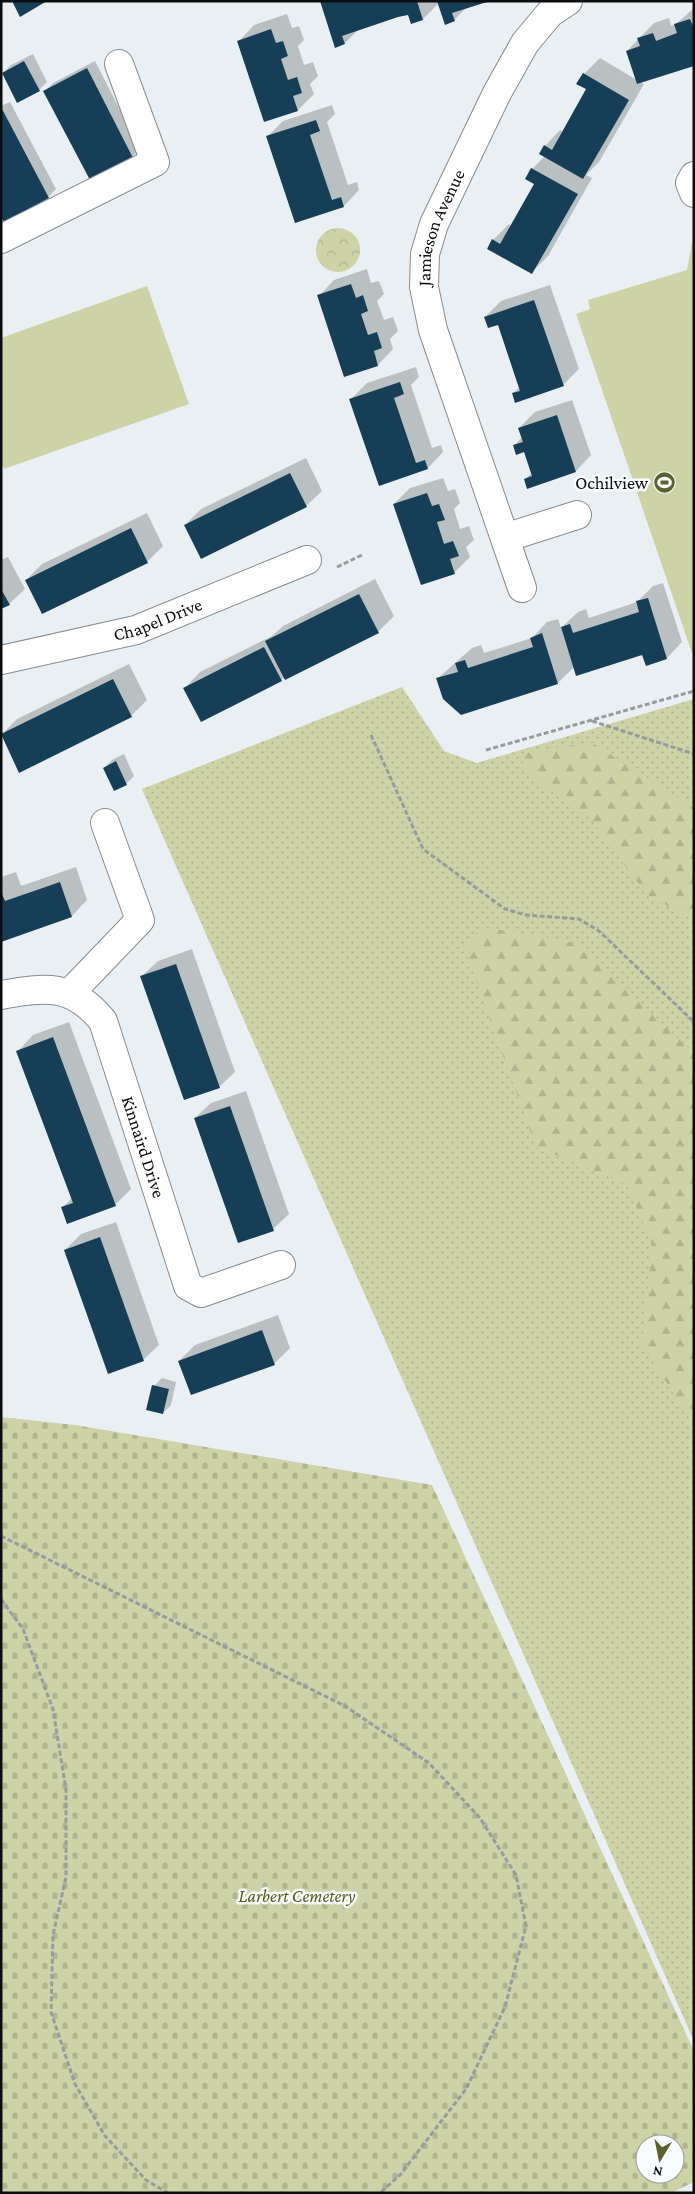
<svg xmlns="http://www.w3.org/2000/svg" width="695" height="2194" viewBox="0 0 695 2194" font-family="'Crimson Pro',serif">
<defs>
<pattern id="grass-dots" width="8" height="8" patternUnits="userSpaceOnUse" patternTransform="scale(1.25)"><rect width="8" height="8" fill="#cdd2a7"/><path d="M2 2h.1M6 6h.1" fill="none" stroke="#afb38f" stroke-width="1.8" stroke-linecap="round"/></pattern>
<pattern id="forest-firs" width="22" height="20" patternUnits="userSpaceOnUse" patternTransform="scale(1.25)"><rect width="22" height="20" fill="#cdd2a7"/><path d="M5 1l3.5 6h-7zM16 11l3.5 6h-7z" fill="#afb38f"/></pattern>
<pattern id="cemetery-stones" width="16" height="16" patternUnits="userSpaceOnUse" patternTransform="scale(1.25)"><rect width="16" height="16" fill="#cdd2a7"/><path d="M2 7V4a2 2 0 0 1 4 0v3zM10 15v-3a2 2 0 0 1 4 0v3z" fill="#afb38f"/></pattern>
<pattern id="park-crowns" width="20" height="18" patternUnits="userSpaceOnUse" patternTransform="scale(1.25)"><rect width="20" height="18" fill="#cdd2a7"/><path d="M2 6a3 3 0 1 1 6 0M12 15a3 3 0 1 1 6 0" fill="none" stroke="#afb38f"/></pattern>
</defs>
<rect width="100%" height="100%" fill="#e9eff3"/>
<path fill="url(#grass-dots)" d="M402,687L444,751L477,763L694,699V2041L142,789Z"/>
<path fill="url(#forest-firs)" d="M591,742L694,808V920L646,894L592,820L521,770L525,753Z
M483,927L575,943L694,1053V1426L642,1344L652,1246L627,1184L536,1147L463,945Z"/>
<path fill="url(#cemetery-stones)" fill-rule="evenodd" d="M1,1417L75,1425L432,1485L694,2051V2182L671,2193H1ZM645,2144H675V2174H645Z"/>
<path fill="url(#park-crowns)" d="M316 250a22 22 0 1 1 44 0a22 22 0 1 1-44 0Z"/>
<path fill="#cdd2a7" d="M694,231V652L692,653L576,314L590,309L588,300L687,270Z
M147,286L189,404L4,469L1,462V338Z"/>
<path fill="#0003" d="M322,1H483L467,7L454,20L439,3L423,19L409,13L359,29L345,43L336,46Z
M694,8V64L640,82L644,84L599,162L586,175L592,178L548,256L532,272L493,240L509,224L512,226L536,183L527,178L532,169L545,156V146L560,130L563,132L587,89L584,74L600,58L637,80L627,51L654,23L669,18L671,26L676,24Z
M287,14L292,28L299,26L304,40L298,46L304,65L313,62L318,76L310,84L314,94L298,110L265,120L239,41L254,25Z
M33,54L47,82L39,90L3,73L11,65Z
M95,61L140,149L132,157L45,91L53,83Z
M10,102L56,189L48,197L1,214V106Z
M332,105L335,114L327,122L348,185L357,182L359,190L344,206L296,222L267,137L283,121Z
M367,269L371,283L379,281L384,294L377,301L384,320L393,317L398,331L390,339L393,349L378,365L345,375L319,296L334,280Z
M550,285L579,369L563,385L513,393L520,387L499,323L485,317L501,301Z
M416,367L419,377L411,385L432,448L441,445L443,452L428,468L380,484L351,399L367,383Z
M572,400L591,455L576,471L528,487L525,479L533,472L525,450L514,446L522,437L519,428L535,412Z
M306,458L322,491L306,506L185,525L201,509Z
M443,478L448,491L455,489L460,503L454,509L460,529L469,526L474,540L466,547L470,557L454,573L394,504L410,488Z
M147,513L163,546L147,562L26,580L42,564Z
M8,557L25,589L9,604L1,608V560Z
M375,579L394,616L378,632L285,677L281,680L185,688L200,672L272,636L283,626Z
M663,583L682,642L667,658L643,654L574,667L558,683L437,679L472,648L481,645L484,653L532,638L547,622L558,619L561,628L578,612L586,609L589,618L637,602L653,586Z
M129,664L147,700L131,716L1,735L17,719Z
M124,754L134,776L126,784L104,768L112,760Z
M76,867L87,900L72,916L1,941V877L16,872L21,886Z
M192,949L235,1072L219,1087L142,976L158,961Z
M69,1022L131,1189L115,1205L62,1208L72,1198L18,1051L33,1035Z
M246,1091L289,1214L273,1229L195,1118L211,1103Z
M116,1222L159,1345L143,1360L65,1250L81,1234Z
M278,1315L290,1348L274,1364L191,1394L179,1361L195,1345Z
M162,1378L176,1382L171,1405L163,1413L154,1386Z"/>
<path fill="#163f57" d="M12,1H47L20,17Z
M320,1H417L423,20L411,24L408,15L398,17L342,36L345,44L335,48Z
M437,1H487V2L452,13L455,21L445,25Z
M690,19L694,28V66L637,84L626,51L640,46L637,38L653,33L656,41L677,33L674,24Z
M271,29L276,43L283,41L288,56L281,59L288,80L297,77L302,93L293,96L298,111L264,122L237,41Z
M24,61L40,91L17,103L2,73Z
M87,68L133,158L90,180L43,91Z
M583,73L629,100L583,179L539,154L544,145L552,150L586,89L576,84Z
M1,107L49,198L4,222L1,217Z
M316,120L320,131L310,135L332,200L341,197L344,207L295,223L266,136Z
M531,168L578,194L532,274L487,249L492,239L500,244L534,184L525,179Z
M351,284L356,298L363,295L368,311L361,314L368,335L377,332L382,348L374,351L378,366L344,377L317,295Z
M534,300L564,386L515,403L512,393L520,391L498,325L488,328L484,317Z
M400,382L404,394L394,398L416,463L425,460L428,469L379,486L349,399Z
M557,415L576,472L527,489L524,479L532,476L524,452L516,455L513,445L523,442L518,428Z
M290,473L307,507L201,559L184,525Z
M427,493L432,506L439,504L445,520L437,522L444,544L453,541L459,556L450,559L455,574L421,585L393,504Z
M131,528L148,563L42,614L25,580Z
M1,589L10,605L1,609Z
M359,594L379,633L285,680L265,641Z
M648,598L667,659L646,666L642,655L576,676L561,627L570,624L573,633L639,612L636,601Z
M542,633L558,684L461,715L443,699L436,678L458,672L455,663L465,660L468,668L533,647L530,638Z
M264,647L282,681L201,722L183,688Z
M113,679L132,717L19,773L1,734Z
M116,761L127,785L114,791L103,768Z
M60,882L72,917L1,942V892L5,901Z
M176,964L220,1088L184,1100L140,976Z
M53,1037L116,1206L67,1224L61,1207L73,1203L16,1051Z
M230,1106L274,1231L238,1243L194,1118Z
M100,1237L144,1361L108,1374L64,1250Z
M262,1330L275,1365L191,1395L178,1361Z
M152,1385L169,1389L163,1414L146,1410Z"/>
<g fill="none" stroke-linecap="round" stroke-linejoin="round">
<defs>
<g id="minor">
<path d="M694,176L690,183L694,193"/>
<path d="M1,239L155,162L119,64"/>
<path d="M505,538L577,515"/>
<path id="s1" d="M522,588L433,330L424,287L425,254L434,224L497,93L525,43L550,13L568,1"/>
<path id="s2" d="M1,660L136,630L307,560"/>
<path d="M70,993L140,920L105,823"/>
<path id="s3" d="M1,995C46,987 72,983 103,1021L188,1286L201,1293L281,1265"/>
</g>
</defs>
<use href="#minor" stroke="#878c90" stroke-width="30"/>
<path stroke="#979b9e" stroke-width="3" stroke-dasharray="5 2.5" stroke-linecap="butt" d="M337,567L362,555
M592,721L694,754
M371,735L423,849L505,909L526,915L579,919L599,931L694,1022
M486,750L694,691
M1,1536L345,1706L429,1763L480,1818L516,1875L526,1926L505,2007L466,2089L400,2175L380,2193
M1,1599L23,1629L53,1709L66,1790V1877L53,1935L51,2012L75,2084L105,2136L146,2180L168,2193"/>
<use href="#minor" stroke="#fff" stroke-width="28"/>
</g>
<defs>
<symbol id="stadium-disc" viewBox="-11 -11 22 22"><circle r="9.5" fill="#5c612e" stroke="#f8fcfe"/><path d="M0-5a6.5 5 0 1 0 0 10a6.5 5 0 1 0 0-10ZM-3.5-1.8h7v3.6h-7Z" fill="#fff"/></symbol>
</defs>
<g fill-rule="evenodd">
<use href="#stadium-disc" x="652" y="470" width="25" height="25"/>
</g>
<g text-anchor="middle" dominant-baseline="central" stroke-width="5" stroke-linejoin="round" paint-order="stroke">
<g font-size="18" fill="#0a0c0e" stroke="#f8fcfe">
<text stroke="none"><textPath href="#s1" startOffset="379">Jamieson Avenue</textPath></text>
<text stroke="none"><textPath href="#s2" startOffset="162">Chapel Drive</textPath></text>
<text stroke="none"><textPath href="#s3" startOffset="245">Kinnaird Drive</textPath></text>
</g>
<g font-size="18" fill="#0a0c0e" stroke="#f8fcfe" text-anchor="end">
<text x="648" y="483">Ochilview</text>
</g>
<g font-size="18" font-style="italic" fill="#585c13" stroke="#f8fcfe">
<text x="297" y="1896">Larbert Cemetery</text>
</g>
</g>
<rect width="695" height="2194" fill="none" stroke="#0a0c0e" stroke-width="5"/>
<g transform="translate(660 2159) rotate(190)"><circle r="24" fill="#f8fcfe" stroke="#999c9e"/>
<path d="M0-4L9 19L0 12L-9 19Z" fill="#5c612e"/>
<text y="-8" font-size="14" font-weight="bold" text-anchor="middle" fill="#0a0c0e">N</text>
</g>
</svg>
